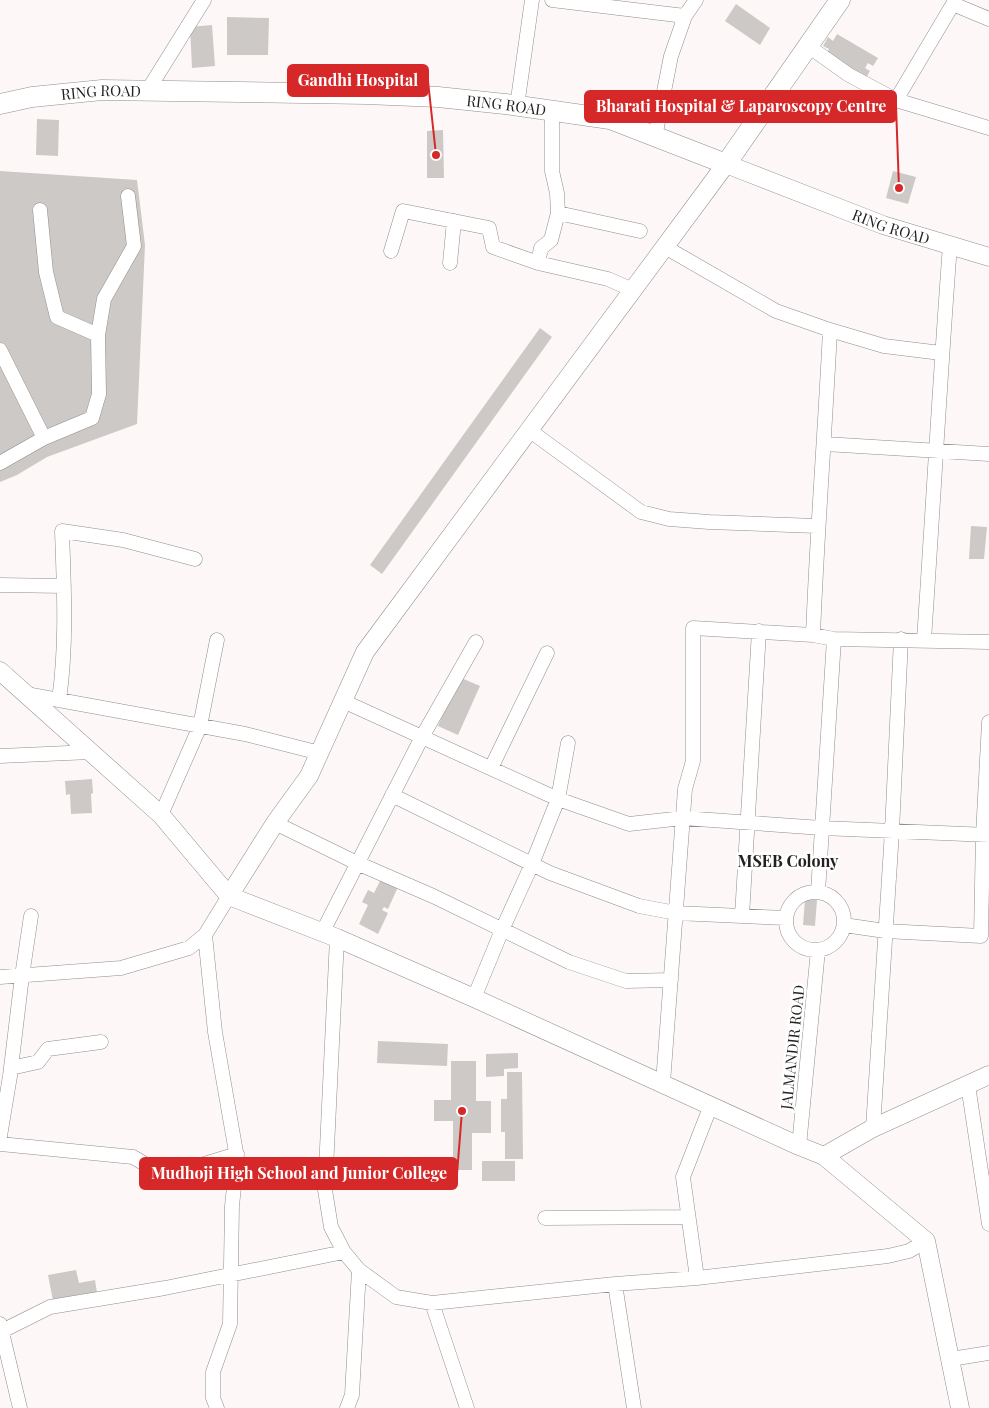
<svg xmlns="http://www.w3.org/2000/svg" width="989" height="1408" viewBox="0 0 989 1408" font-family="'Playfair Display',serif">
<rect width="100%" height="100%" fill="#fdf8f7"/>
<path fill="#cdc9c7" d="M736,4L770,28L760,45L725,21Z
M227,17L269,18L268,55H227Z
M212,25L215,66L192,68L190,27Z
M837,34L878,58L873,66L868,63L865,68L870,71L865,80L825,56L829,49L823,46L828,37L833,41Z
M37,119L59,120L58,156L36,155Z
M443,130L444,178H427V131Z
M0,171L137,180L145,245L137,424L47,457L17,475L0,482Z
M893,171L916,177L908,204L886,198Z
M540,328L552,337L382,574L370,565Z
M971,526L987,527L984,559H969Z
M459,677L480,686L458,735L438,726Z
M92,779L93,793L91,794L92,813L71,814L70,794L66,795L65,781Z
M381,879L398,887L388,909L384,907L382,910L388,913L378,934L359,924L368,905L362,902L368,890L374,893Z
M805,899L817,900L815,926L803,925Z
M378,1041L448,1044L447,1066L377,1063Z
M518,1053V1068L504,1069V1076L486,1077V1054Z
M451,1061H476V1101H491V1133H472V1170H453V1121H434V1100H451Z
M507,1072H522L523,1159H505V1132H501V1099H507Z
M373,1157L447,1160V1182L372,1179Z
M482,1161H515V1181H482Z
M76,1270L79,1283L95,1280L97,1293L53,1301L48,1275Z"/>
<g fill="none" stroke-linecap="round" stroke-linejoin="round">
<defs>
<path id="minor" d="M552,0L685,16
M989,19L953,4L896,100L989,128
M808,46L849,75L896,100
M148,90L204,0
M517,106L532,0
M655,137L671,56L685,16L696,0
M40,210L46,272L57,317L98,335L99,394L92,418L44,438
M558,213L640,231
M665,247L776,311L830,330L884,346L941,353
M391,251L403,211L489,228L493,247L538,263L608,279L633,290
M450,263L454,221
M538,263L541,248L551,240L558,213L557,193L552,171V111
M98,335L104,299L134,246L128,196
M0,350L44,438L0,463
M529,430L641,512L669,519L709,522L817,526
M825,444L989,454
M0,585L64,586
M813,635C817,533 825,432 830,330
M924,640C933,508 940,377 950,245
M26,694L245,734L320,753
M59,700C67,644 64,588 62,531L123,540L195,559
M343,701L558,799L629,824L683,818L822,828L989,835
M0,756L91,752
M491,768L547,653
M392,795L550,873L639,906L676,913L786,918
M161,815L200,726L217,640
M275,823L357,863L433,896L569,962L626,981L671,980
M786 921a29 29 0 1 1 58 0a29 29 0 1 1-58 0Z
M818,892L834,639
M742,916L759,631
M844,925L885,931L981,936L983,835L989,722
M322,933L422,737L476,642
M205,935L215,1032L237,1158L232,1206L230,1324L213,1372V1398L217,1408
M337,938L325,1190L331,1227L344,1252L359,1270L396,1297L432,1303L615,1284L697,1278L888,1256L909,1251L926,1241
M0,977L121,968L189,948L205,935L229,896
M474,998L502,930L532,864L558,799L568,743
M11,1068L38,1062L48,1049L101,1042
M663,1083L685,789L693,761V628L813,635L834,639L989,642
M968,1085L989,1224
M873,1128L892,831L901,639
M0,1136L10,1076L22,976L31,916
M0,1144L133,1157L150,1167L162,1177L237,1154
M799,1146L818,950
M545,1218L688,1217
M697,1278L683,1177L711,1105
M615,1284L634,1408
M432,1303L467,1408
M0,1324L20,1408
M0,1332L50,1307L165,1288L344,1252
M951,1359L989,1353
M347,1408L352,1395L359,1270"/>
<g id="major">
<path d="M0,671L161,815L229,896L337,938L474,998L799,1146L824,1156L926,1241L960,1408"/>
<path id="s1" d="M229,896L275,823L309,776L365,652L726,164L883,225L989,257"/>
<path d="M824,1156L873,1128L989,1075"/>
</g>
<g id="highway">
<path id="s2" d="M0,104L32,97L102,90L366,94L438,97L505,104L610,119L726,164L840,0"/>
</g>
</defs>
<use href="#minor" stroke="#918d8b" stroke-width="15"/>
<use href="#major" stroke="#918d8b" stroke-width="19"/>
<use href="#highway" stroke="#918d8b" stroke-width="21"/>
<use href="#minor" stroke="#fff" stroke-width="14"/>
<use href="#major" stroke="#fff" stroke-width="18"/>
<use href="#highway" stroke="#fff" stroke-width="20"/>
</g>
<g text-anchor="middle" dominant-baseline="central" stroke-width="5" stroke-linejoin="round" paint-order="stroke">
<g font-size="15" fill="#232120" stroke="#fff">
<text stroke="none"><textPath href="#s2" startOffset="102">RING ROAD</textPath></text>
<text stroke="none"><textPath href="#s2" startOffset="508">RING ROAD</textPath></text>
<text stroke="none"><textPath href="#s1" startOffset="1064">RING ROAD</textPath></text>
<text transform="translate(792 1047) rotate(-84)">JALMANDIR ROAD</text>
</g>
<g font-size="16" font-weight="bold" fill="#232120" stroke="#fff">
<text x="788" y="860">MSEB Colony</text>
</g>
</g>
<path fill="none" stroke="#d62828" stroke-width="2" d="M436 155L428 81M899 188L896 106M462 1111L457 1174"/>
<g fill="#d62828" stroke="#fff" stroke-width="2">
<circle cx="436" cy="155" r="5"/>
<circle cx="899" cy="188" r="5"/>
<circle cx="462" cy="1111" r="5"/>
</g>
<g fill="#d62828" stroke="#d62828" stroke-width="2">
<rect x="288" y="65" width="140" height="31" rx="5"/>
<rect x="585" y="91" width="311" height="31" rx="5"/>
<rect x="140" y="1158" width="317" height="31" rx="5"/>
</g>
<g font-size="16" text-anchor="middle" font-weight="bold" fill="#fff">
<text x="358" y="86">Gandhi Hospital</text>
<text x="741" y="112">Bharati Hospital &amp; Laparoscopy Centre</text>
<text x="299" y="1179">Mudhoji High School and Junior College</text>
</g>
</svg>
